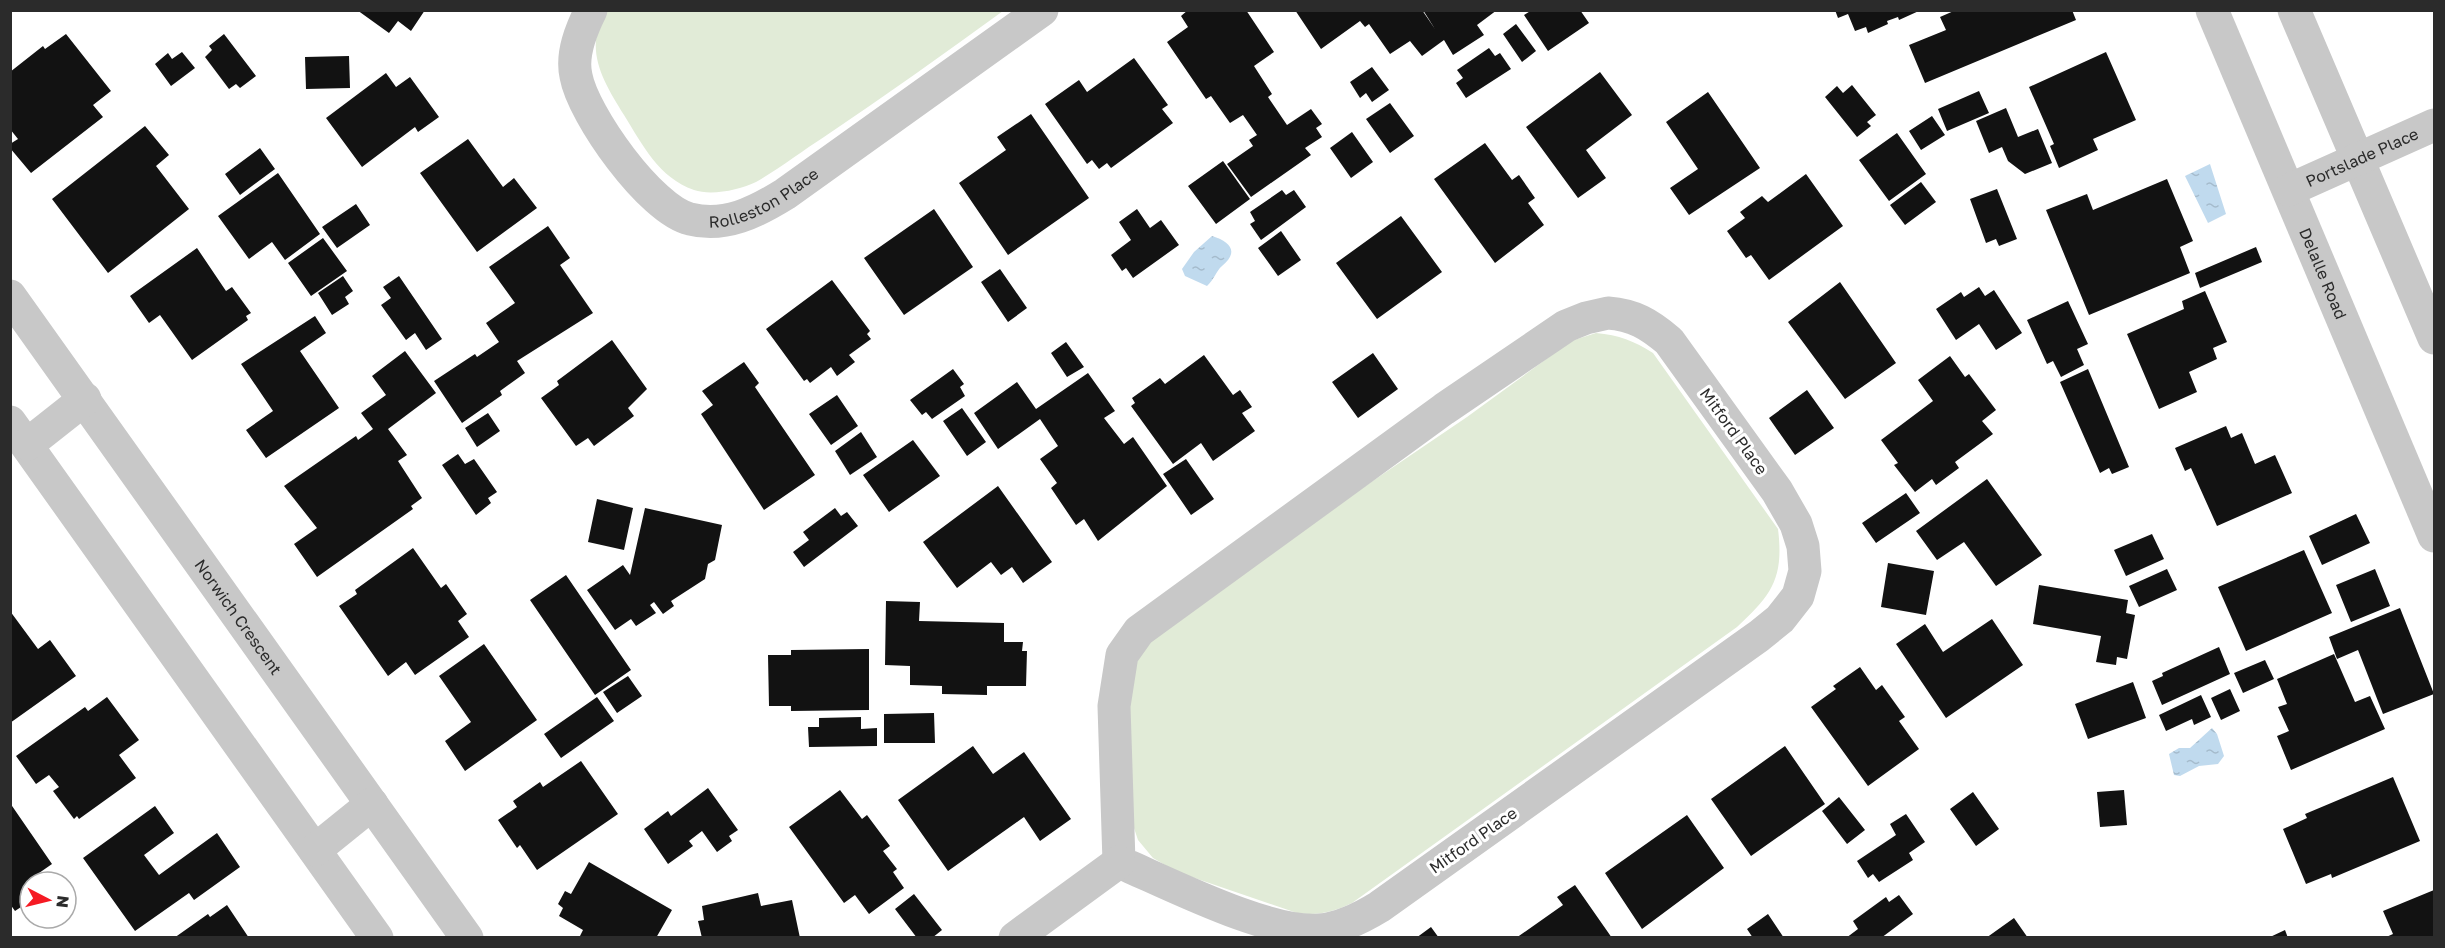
<svg xmlns="http://www.w3.org/2000/svg" width="2445" height="948" viewBox="0 0 2445 948" font-family="'Golos Text',sans-serif">
<defs>
<pattern id="water-ripples" width="26" height="14" patternUnits="userSpaceOnUse" patternTransform="scale(1.5)"><rect width="26" height="14" fill="#c0daee"/><path d="M2 4q2-2 4 0t4 0M15 11q2-2 4 0t4 0" fill="none" stroke="#a5bbcc"/></pattern>
</defs>
<rect width="100%" height="100%" fill="#fff"/>
<path fill="#e1ebd7" d="M606,11H1003C944,54 885,96 824,137C802,151 779,169 756,182C740,190 711,196 694,190C659,178 642,144 624,115C603,81 583,49 606,11Z
M1596,333C1619,335 1634,341 1653,353L1778,529C1784,578 1772,595 1737,627L1352,903C1333,912 1318,916 1297,913L1177,872L1153,858L1138,840L1129,813V699L1135,662L1151,639L1271,550L1467,417L1571,341Z"/>
<path fill="url(#water-ripples)" d="M2210,164L2226,214L2208,223L2185,176Z
M1212,236C1231,242 1239,252 1222,266C1216,271 1214,280 1207,286L1185,276L1182,269L1194,252Z
M2212,728L2217,734L2224,756L2218,764L2199,766L2180,776L2174,775L2169,754L2179,748H2190Z"/>
<path fill="#121212" d="M357,10H425L411,31L398,21L389,33Z
M1188,10H1246L1274,52L1254,66L1272,94L1268,97L1287,125L1311,109L1322,124L1316,128L1322,137L1305,148L1311,155L1251,197L1227,164L1253,146L1249,140L1257,135L1243,115L1230,123L1211,96L1206,99L1167,42L1188,27L1181,16Z
M1295,10H1422L1435,29L1423,10H1497L1477,25L1484,35L1453,55L1444,40L1422,56L1410,41L1390,54L1369,24L1365,27L1360,21L1321,49Z
M1532,10H1580L1589,23L1548,51L1524,15Z
M1835,10H1921L1899,20L1898,17L1887,21L1888,24L1868,33L1866,27L1855,31L1848,14L1838,18Z
M1956,10H2072L2076,20L1925,83L1909,45L1946,30L1940,17Z
M1516,24L1536,51L1522,62L1503,34Z
M66,34L111,91L93,105L103,117L31,173L10,148V144L18,139L10,129V72L43,46L45,49Z
M224,34L256,76L240,88L236,84L229,89L205,57L212,50L209,46Z
M1489,48L1495,56L1500,53L1511,69L1466,98L1456,83L1463,78L1457,70Z
M182,52L195,68L171,86L155,64L168,53L172,59Z
M2106,52L2136,120L2093,139L2098,150L2059,168L2050,146L2054,144L2029,87Z
M349,56L350,88L306,89L305,57Z
M1134,58L1168,105L1162,109L1173,123L1111,168L1107,163L1099,169L1092,160L1087,164L1045,104L1079,80L1087,92Z
M1372,67L1389,90L1372,102L1366,93L1360,98L1350,82Z
M1600,72L1632,115L1586,150L1606,178L1578,198L1526,127Z
M386,73L396,87L410,77L439,117L418,132L415,127L362,167L326,118Z
M1852,85L1876,115L1867,122L1871,126L1857,137L1825,97L1837,86L1843,93Z
M1979,91L1989,113L1947,131L1938,109Z
M1708,92L1760,168L1689,215L1670,188L1698,169L1666,122Z
M1390,103L1414,136L1390,153L1366,119Z
M2006,108L2018,137L2038,129L2052,163L2025,174L2008,161L2002,147L1989,153L1976,121Z
M1031,114L1089,198L1008,255L959,183L1006,150L997,137Z
M1932,116L1945,135L1921,150L1909,131Z
M145,126L169,155L156,166L189,209L108,273L52,199Z
M1352,132L1373,162L1351,178L1330,148Z
M1897,133L1926,174L1889,201L1859,160Z
M468,139L503,187L514,178L537,208L477,252L420,173Z
M1485,143L1512,180L1519,175L1535,198L1528,203L1544,225L1495,263L1434,179Z
M260,148L275,169L240,195L225,174Z
M1223,161L1250,199L1216,224L1188,186Z
M278,173L320,234L285,260L272,242L249,259L218,216Z
M1806,174L1843,226L1769,280L1751,255L1746,258L1727,231L1745,218L1740,212L1762,196L1768,202Z
M2167,179L2193,241L2180,247L2190,273L2089,315L2046,210L2087,194L2093,210Z
M1921,182L1936,202L1905,225L1890,205Z
M1997,189L2017,239L1999,246L1996,239L1986,243L1970,199Z
M1282,190L1286,195L1294,190L1306,207L1261,240L1250,224L1255,221L1250,212Z
M356,204L370,225L337,248L322,227Z
M934,209L973,267L904,315L864,258Z
M1137,209L1150,228L1161,220L1179,245L1133,278L1126,268L1122,271L1111,255L1131,240L1119,222Z
M1401,216L1442,272L1377,319L1336,263Z
M548,226L570,258L560,265L593,313L517,361L525,373L500,391L502,395L462,423L434,381L475,354L477,357L499,342L486,323L515,303L489,267Z
M1281,231L1301,260L1278,276L1258,248Z
M323,238L347,271L311,296L288,263Z
M2256,247L2262,262L2200,288L2195,273Z
M197,248L226,291L232,287L251,313L246,316L248,320L192,360L160,315L149,323L130,296Z
M1000,269L1027,308L1008,322L981,282Z
M343,276L353,291L345,297L349,304L332,315L318,293Z
M399,276L442,339L426,350L415,333L406,340L381,305L391,298L383,287Z
M832,280L870,331L867,334L871,339L849,355L855,362L837,376L831,367L810,383L807,379L804,381L766,329Z
M1840,282L1896,363L1845,399L1788,322Z
M1979,287L1985,296L1994,290L2022,333L1996,350L1979,324L1956,340L1936,309L1961,292L1964,297Z
M2205,291L2227,342L2213,348L2217,359L2189,372L2197,392L2159,409L2127,334L2184,309L2182,301Z
M2068,301L2088,344L2077,349L2084,365L2061,377L2053,361L2047,364L2027,320Z
M315,316L326,333L300,351L339,408L266,458L246,430L273,411L241,364Z
M612,340L647,389L628,408L634,416L594,446L588,438L576,446L541,398L559,385L557,381Z
M1066,342L1084,367L1067,377L1051,353Z
M405,351L436,393L388,429L407,455L398,461L422,498L411,506L413,509L317,577L294,544L317,528L284,486L356,436L358,440L373,429L361,413L386,395L372,376Z
M1373,353L1398,389L1358,418L1332,382Z
M1204,355L1233,395L1240,390L1252,407L1242,413L1255,431L1213,461L1201,443L1173,464L1131,406L1135,403L1132,398L1160,378L1165,384Z
M1950,356L1965,377L1969,374L1996,410L1982,421L1993,434L1955,462L1959,468L1936,485L1932,479L1915,492L1894,465L1898,463L1881,440L1933,401L1918,380Z
M744,362L759,383L755,387L815,475L764,510L701,414L713,405L702,391Z
M953,369L964,384L960,387L965,396L932,419L926,412L922,415L910,400Z
M2088,369L2129,467L2112,474L2109,468L2100,473L2060,382Z
M1088,373L1115,411L1104,418L1124,444L1133,437L1167,486L1098,541L1084,519L1076,525L1051,488L1057,483L1040,459L1058,446L1040,419L998,449L974,413L1017,382L1036,409Z
M1807,390L1834,428L1795,455L1769,418Z
M837,395L858,426L831,445L809,414Z
M962,408L986,442L967,456L943,421Z
M488,413L500,431L477,447L465,428Z
M2226,426L2231,438L2242,433L2255,464L2275,455L2292,493L2217,526L2191,468L2185,471L2175,448Z
M861,432L877,457L850,475L835,451Z
M913,440L940,476L889,512L863,475Z
M458,454L465,464L474,459L497,492L488,498L491,503L476,515L442,465Z
M1186,459L1214,499L1191,515L1163,474Z
M1987,479L2042,555L1996,586L1964,542L1937,560L1916,531Z
M998,486L1052,562L1023,583L1012,567L1001,575L991,562L957,588L923,542Z
M1906,493L1920,513L1876,543L1862,523Z
M597,499L633,508L624,550L588,542Z
M645,508L722,525L715,560L708,564L705,579L671,601L674,606L663,614L654,602L650,605L656,613L636,626L631,619L615,630L587,590L623,565L630,575Z
M835,508L841,516L847,512L858,526L804,567L793,552L809,540L803,532Z
M2356,514L2370,543L2322,565L2309,536Z
M2152,534L2164,559L2126,576L2114,550Z
M413,548L441,588L446,584L467,614L458,621L469,637L415,675L406,662L388,676L339,606L357,594L355,590Z
M2304,550L2332,613L2246,651L2218,587Z
M1888,563L1934,571L1926,615L1881,607Z
M2167,569L2177,590L2139,607L2129,586Z
M2375,569L2390,606L2351,622L2336,585Z
M566,575L631,670L595,695L530,600Z
M2039,585L2128,600L2126,613L2135,615L2127,659L2117,657L2116,665L2096,662L2101,636L2033,624Z
M886,601L920,602L919,621L1004,623V642H1023L1022,651H1027L1026,686H987V695L942,694V686L910,685V666L885,665Z
M2400,608L2434,694L2383,714L2358,650L2337,659L2329,637Z
M10,611L38,649L50,640L76,676L10,723Z
M1992,619L2023,665L1946,718L1896,644L1925,624L1943,652Z
M484,644L537,720L465,771L445,741L471,722L439,676Z
M2219,647L2230,674L2162,705L2152,681L2163,676L2162,673Z
M869,649V710L791,711V706H769L768,655H791V650Z
M2334,654L2355,702L2370,696L2385,729L2291,770L2277,736L2289,731L2278,707L2287,704L2277,679Z
M2265,660L2274,679L2243,693L2234,673Z
M1860,667L1876,690L1882,685L1905,717L1899,721L1919,749L1868,786L1811,707L1836,689L1833,686Z
M628,676L642,696L617,713L603,692Z
M2133,682L2146,718L2088,739L2075,704Z
M2230,689L2240,711L2221,720L2211,698Z
M2201,695L2211,717L2194,725L2192,719L2166,731L2159,715Z
M107,697L139,740L119,755L136,778L79,819L77,816L74,819L53,791L59,787L49,775L36,784L16,756L85,707L88,711Z
M597,697L614,721L561,758L544,734Z
M934,713L935,743H884V714Z
M861,717V729L877,728V746L809,747L808,727H819V718Z
M973,746L993,774L1024,752L1071,819L1040,841L1024,817L948,871L898,800Z
M1785,746L1825,804L1751,856L1711,799Z
M581,761L618,814L537,870L520,845L517,848L498,820L517,807L513,801L540,782L543,787Z
M2393,777L2420,841L2332,878L2331,874L2306,884L2283,829L2307,818L2305,814Z
M708,788L738,830L729,836L732,841L717,852L702,831L689,841L693,846L668,864L644,829L668,811L671,816Z
M840,790L862,819L867,815L890,846L883,851L897,869L893,872L904,888L869,914L855,895L844,903L789,827Z
M2124,790L2127,825L2100,827L2097,792Z
M1973,792L1999,829L1976,846L1950,809Z
M1839,797L1865,830L1847,844L1822,811Z
M10,803L52,864L29,880L30,907L27,909L24,905L15,911L10,904Z
M155,806L174,833L144,855L159,875L217,833L240,867L194,900L189,893L135,931L83,858Z
M1906,814L1925,842L1909,853L1913,860L1879,882L1873,874L1868,878L1857,861L1896,835L1890,824Z
M1687,815L1724,868L1642,929L1605,873Z
M589,862L672,910L656,938H579L583,930L559,916L563,908L558,904L565,891L571,894Z
M1575,885L1612,938H1516L1563,905L1557,897Z
M2434,890V938H2384L2393,934L2383,911Z
M758,893L761,906L792,900L800,938H702L698,921L704,920L702,906Z
M914,894L942,930L932,938H917L895,909Z
M1899,895L1913,914L1881,938H1846L1858,929L1853,921L1886,897L1889,902Z
M227,905L249,938H174L208,914L210,917Z
M1768,914L1784,938H1753L1747,929Z
M2014,918L2028,938H1986Z
M1431,927L1439,938H1416Z
M2285,930L2288,938H2268Z"/>
<g fill="none" stroke-linecap="round" stroke-linejoin="round">
<g stroke="#c8c8c8" stroke-width="33">
<path id="s1" d="M591,10C581,30 571,54 576,76C583,115 651,210 690,219C725,228 756,212 785,194L1042,10"/>
<path id="s2" d="M2212,10L2434,536"/>
<path d="M2294,10L2434,338"/>
<path id="s3" d="M2289,190L2434,125"/>
<path id="s4" d="M10,296L467,938"/>
<path d="M1608,313C1634,315 1649,324 1669,341L1777,491L1796,524L1803,546L1805,571L1798,596L1780,619L1759,636L1379,907C1361,918 1341,928 1320,930C1269,935 1168,883 1119,862L1114,706L1122,655L1139,631L1444,409L1566,326L1586,318Z"/>
<path d="M10,422L377,938"/>
<path d="M28,444L85,399"/>
<path d="M315,850L372,804"/>
<path d="M1015,938L1119,862"/>
</g>
</g>
<g text-anchor="middle" dominant-baseline="central" stroke-width="6" stroke-linejoin="round" paint-order="stroke">
<g font-size="16" fill="#2b2b2b" stroke="#fff">
<text stroke="none"><textPath href="#s3" startOffset="80">Portslade Place</textPath></text>
<text stroke="none"><textPath href="#s1" startOffset="336">Rolleston Place</textPath></text>
<text stroke="none"><textPath href="#s2" startOffset="286">Delalle Road</textPath></text>
<text transform="translate(1734 431) rotate(54)">Mitford Place</text>
<text stroke="none"><textPath href="#s4" startOffset="394">Norwich Crescent</textPath></text>
<text transform="translate(1473 840) rotate(-35)">Mitford Place</text>
</g>
</g>
<rect width="2445" height="948" fill="none" stroke="#2b2b2b" stroke-width="24"/>
<g transform="translate(48 900) rotate(97)"><circle r="28" fill="#ffffff" stroke="#aaaaaa" stroke-width="1.5"/>
<path d="M0-4.5L10 22L0 15L-10 22Z" fill="#f51a23"/>
<text y="-9" font-size="16" font-weight="bold" text-anchor="middle" fill="#2b2b2b">N</text>
</g>
</svg>
